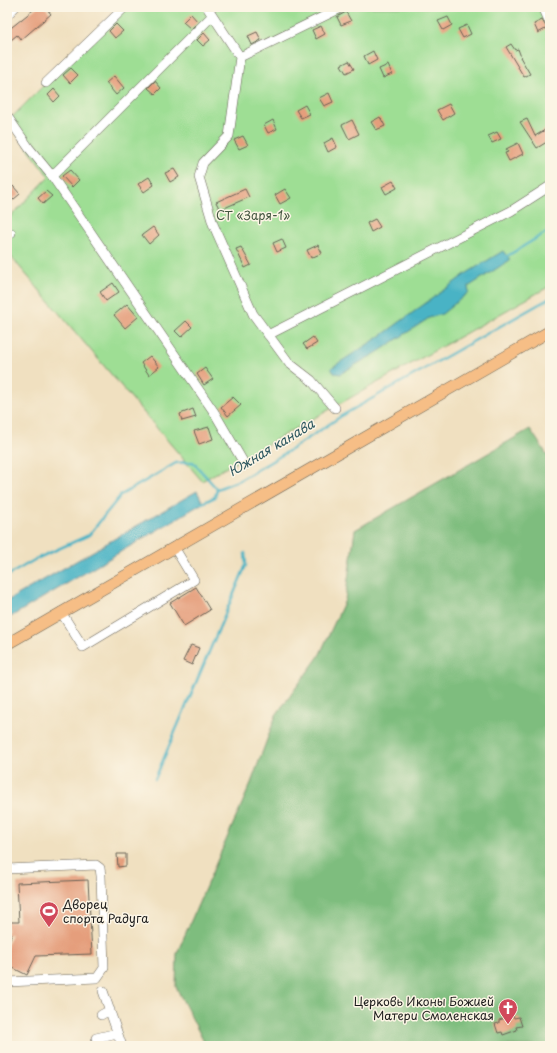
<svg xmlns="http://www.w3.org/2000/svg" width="557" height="1053" viewBox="0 0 557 1053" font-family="'Playpen Sans',sans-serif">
<rect width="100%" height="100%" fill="#fcf5e5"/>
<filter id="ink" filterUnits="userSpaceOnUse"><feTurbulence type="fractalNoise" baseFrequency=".025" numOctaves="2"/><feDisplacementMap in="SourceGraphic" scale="8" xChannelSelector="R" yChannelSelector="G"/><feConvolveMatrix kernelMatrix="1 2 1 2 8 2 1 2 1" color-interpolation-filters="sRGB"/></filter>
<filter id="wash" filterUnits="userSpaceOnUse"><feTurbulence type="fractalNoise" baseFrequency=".012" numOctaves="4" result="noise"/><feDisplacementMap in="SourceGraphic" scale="16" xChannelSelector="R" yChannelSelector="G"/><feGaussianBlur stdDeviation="0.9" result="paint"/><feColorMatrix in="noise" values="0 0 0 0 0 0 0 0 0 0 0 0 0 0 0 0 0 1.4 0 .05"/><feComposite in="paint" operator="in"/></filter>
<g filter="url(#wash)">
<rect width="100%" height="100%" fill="#f0e0c0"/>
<path fill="#9ede94" stroke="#5d7d58" d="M127,7H550V286L202,481L7,252V220L49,177L8,121L46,83Z"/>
<path fill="#7ebd7e" stroke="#4d6c4d" d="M530,429L550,459V1046H211L204,1042L176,987L177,953L251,783L276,715L319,656L345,600L355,530Z"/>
<path fill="#48b3c5" stroke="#326870" d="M503,251L510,260L468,287L469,292L442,314L429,318L378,352L340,374L334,373L331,368L382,335L467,273Z
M197,491L203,503L7,619V601Z"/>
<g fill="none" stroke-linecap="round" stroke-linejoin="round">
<path stroke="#48b3c5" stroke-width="2.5" d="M504,258L550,230
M202,503L215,497L217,489L240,480L292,449L343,415L550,298
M7,576L36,559L89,535L121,495L176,463L193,462L217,489
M155,779L246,565L245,553"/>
</g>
<g id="blocks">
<path fill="#e59e7b" d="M37,7H45L51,14L21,40L17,35L11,40L7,35V31Z
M346,12L351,21L341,25L337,17Z
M191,14L198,22L191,29L183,22Z
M448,17L452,25L443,30L438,21Z
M542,20L547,28L538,33L534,24Z
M116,24L123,31L115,38L109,31Z
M467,25L471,34L463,38L458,29Z
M321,26L325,34L316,39L312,30Z
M257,32L261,40L252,45L248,36Z
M204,33L210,40L203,46L197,40Z
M511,44L515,50L518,49L521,57H520L530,74L524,77L506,47Z
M373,51L377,60L368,65L364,56Z
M349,61L354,69L346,73L341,65Z
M388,65L392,74L383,78L379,69Z
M71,68L78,75L70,83L63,75Z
M114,76L124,88L116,95L106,83Z
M155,81L161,88L155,94L148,88Z
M54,89L60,96L54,102L48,95Z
M329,93L333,102L324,106L319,98Z
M449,104L454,113L443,120L437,110Z
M305,105L310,114L301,118L296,110Z
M380,117L385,126L376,130L371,122Z
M527,119L535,136L550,127V140L537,148L520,122Z
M273,120L277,129L268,133L264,125Z
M352,120L359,134L349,139L342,125Z
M497,132L501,139L492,143L488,136Z
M243,136L248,145L239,149L234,140Z
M333,138L337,147L328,152L324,143Z
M518,143L523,154L509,161L505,153L508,152L506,149Z
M174,169L179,177L170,182L165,173Z
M70,170L79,180L72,187L62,176Z
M149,177L154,185L144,192L138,184Z
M393,181L397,188L386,194L382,187Z
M13,186L20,194L7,205V191Z
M245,189L249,197L220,210L216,202Z
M285,189L291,198L280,204L275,195Z
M46,191L52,196L43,204L38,198Z
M375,219L380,227L371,232L367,223Z
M153,227L159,235L149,244L142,235Z
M282,239L286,248L277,252L273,243Z
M318,245L322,253L311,258L307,250Z
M241,247L251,265L245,268L236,249Z
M113,283L119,292L106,301L100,292Z
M127,304L138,317L125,328L114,315Z
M186,321L192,327L181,337L175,331Z
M313,337L317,343L307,349L303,344Z
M150,356L159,367L149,375L141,363Z
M205,368L213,379L204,385L197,374Z
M233,397L241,405L228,416L221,407Z
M193,409L196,417L182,421L180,414Z
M209,427L213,439L199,444L194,431Z
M196,587L210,610L184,626L170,603Z
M191,645L199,648L192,665L183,661Z
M117,854H126V866L118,867Z
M88,880L92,954L36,956L27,975L7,965V945L12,934L7,935V922H19L17,883Z
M513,1016L514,1018L519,1017L522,1026L516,1027L517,1030L503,1035L502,1032L498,1033L495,1024L499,1023V1020Z"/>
</g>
</g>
<g filter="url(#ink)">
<use href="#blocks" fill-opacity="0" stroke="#666155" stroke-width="1"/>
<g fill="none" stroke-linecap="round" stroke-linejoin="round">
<defs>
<path id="minor" d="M207,7L240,57L343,7
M543,7L550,23
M7,15L15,7
M240,57L229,136L203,163L199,177L213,224L253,314L289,363L311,380L335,408
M46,83L125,7
M7,116L29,148L52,176L214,412L245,465
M52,176L212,16
M7,233H11
M268,335L511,211L550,186
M61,612L83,647L194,580L174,547
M7,869L96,865L100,868L101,876L104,968L97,978L7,982
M103,991L122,1046
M101,1015L110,1010
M96,1038L117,1033"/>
<path id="major" d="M7,644L550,331"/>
</defs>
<use href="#minor" stroke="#666155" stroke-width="10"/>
<use href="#major" stroke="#666155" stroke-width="12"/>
<use href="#minor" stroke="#fff" stroke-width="9"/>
<use href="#major" stroke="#f6be86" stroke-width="11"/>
</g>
</g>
<defs>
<symbol id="stadium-pin" viewBox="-11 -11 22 30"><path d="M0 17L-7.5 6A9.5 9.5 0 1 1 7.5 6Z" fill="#d1495b" stroke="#fcf5e5"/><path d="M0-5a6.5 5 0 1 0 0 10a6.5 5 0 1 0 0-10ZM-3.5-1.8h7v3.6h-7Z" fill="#fff"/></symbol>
<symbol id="church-pin" viewBox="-11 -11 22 30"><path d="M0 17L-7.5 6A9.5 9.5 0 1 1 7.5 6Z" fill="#d1495b" stroke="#fcf5e5"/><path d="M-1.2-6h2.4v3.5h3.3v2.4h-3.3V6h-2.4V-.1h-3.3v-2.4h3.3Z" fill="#fff"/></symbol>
</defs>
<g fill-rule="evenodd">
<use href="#stadium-pin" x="38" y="900" width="22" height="30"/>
<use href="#church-pin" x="497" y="997" width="22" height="30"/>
</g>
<g text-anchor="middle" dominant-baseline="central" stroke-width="3" stroke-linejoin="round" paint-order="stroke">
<g font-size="12" fill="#435640" stroke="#fcf5e5">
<text x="253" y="215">СТ «Заря-1»</text>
</g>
<g font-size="12" fill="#1c1c1c" stroke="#fcf5e5" text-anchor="start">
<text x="63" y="904">Дворец<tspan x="63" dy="14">спорта Радуга</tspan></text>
<text x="494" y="1001" text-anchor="end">Церковь Иконы Божией<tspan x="494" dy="14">Матери Смоленская</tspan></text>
</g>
<g font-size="13" font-style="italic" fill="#2e5860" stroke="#fcf5e5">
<text transform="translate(271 447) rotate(-31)">Южная канава</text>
</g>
</g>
<rect width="557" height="1053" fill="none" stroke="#fcf5e5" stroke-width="24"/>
</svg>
